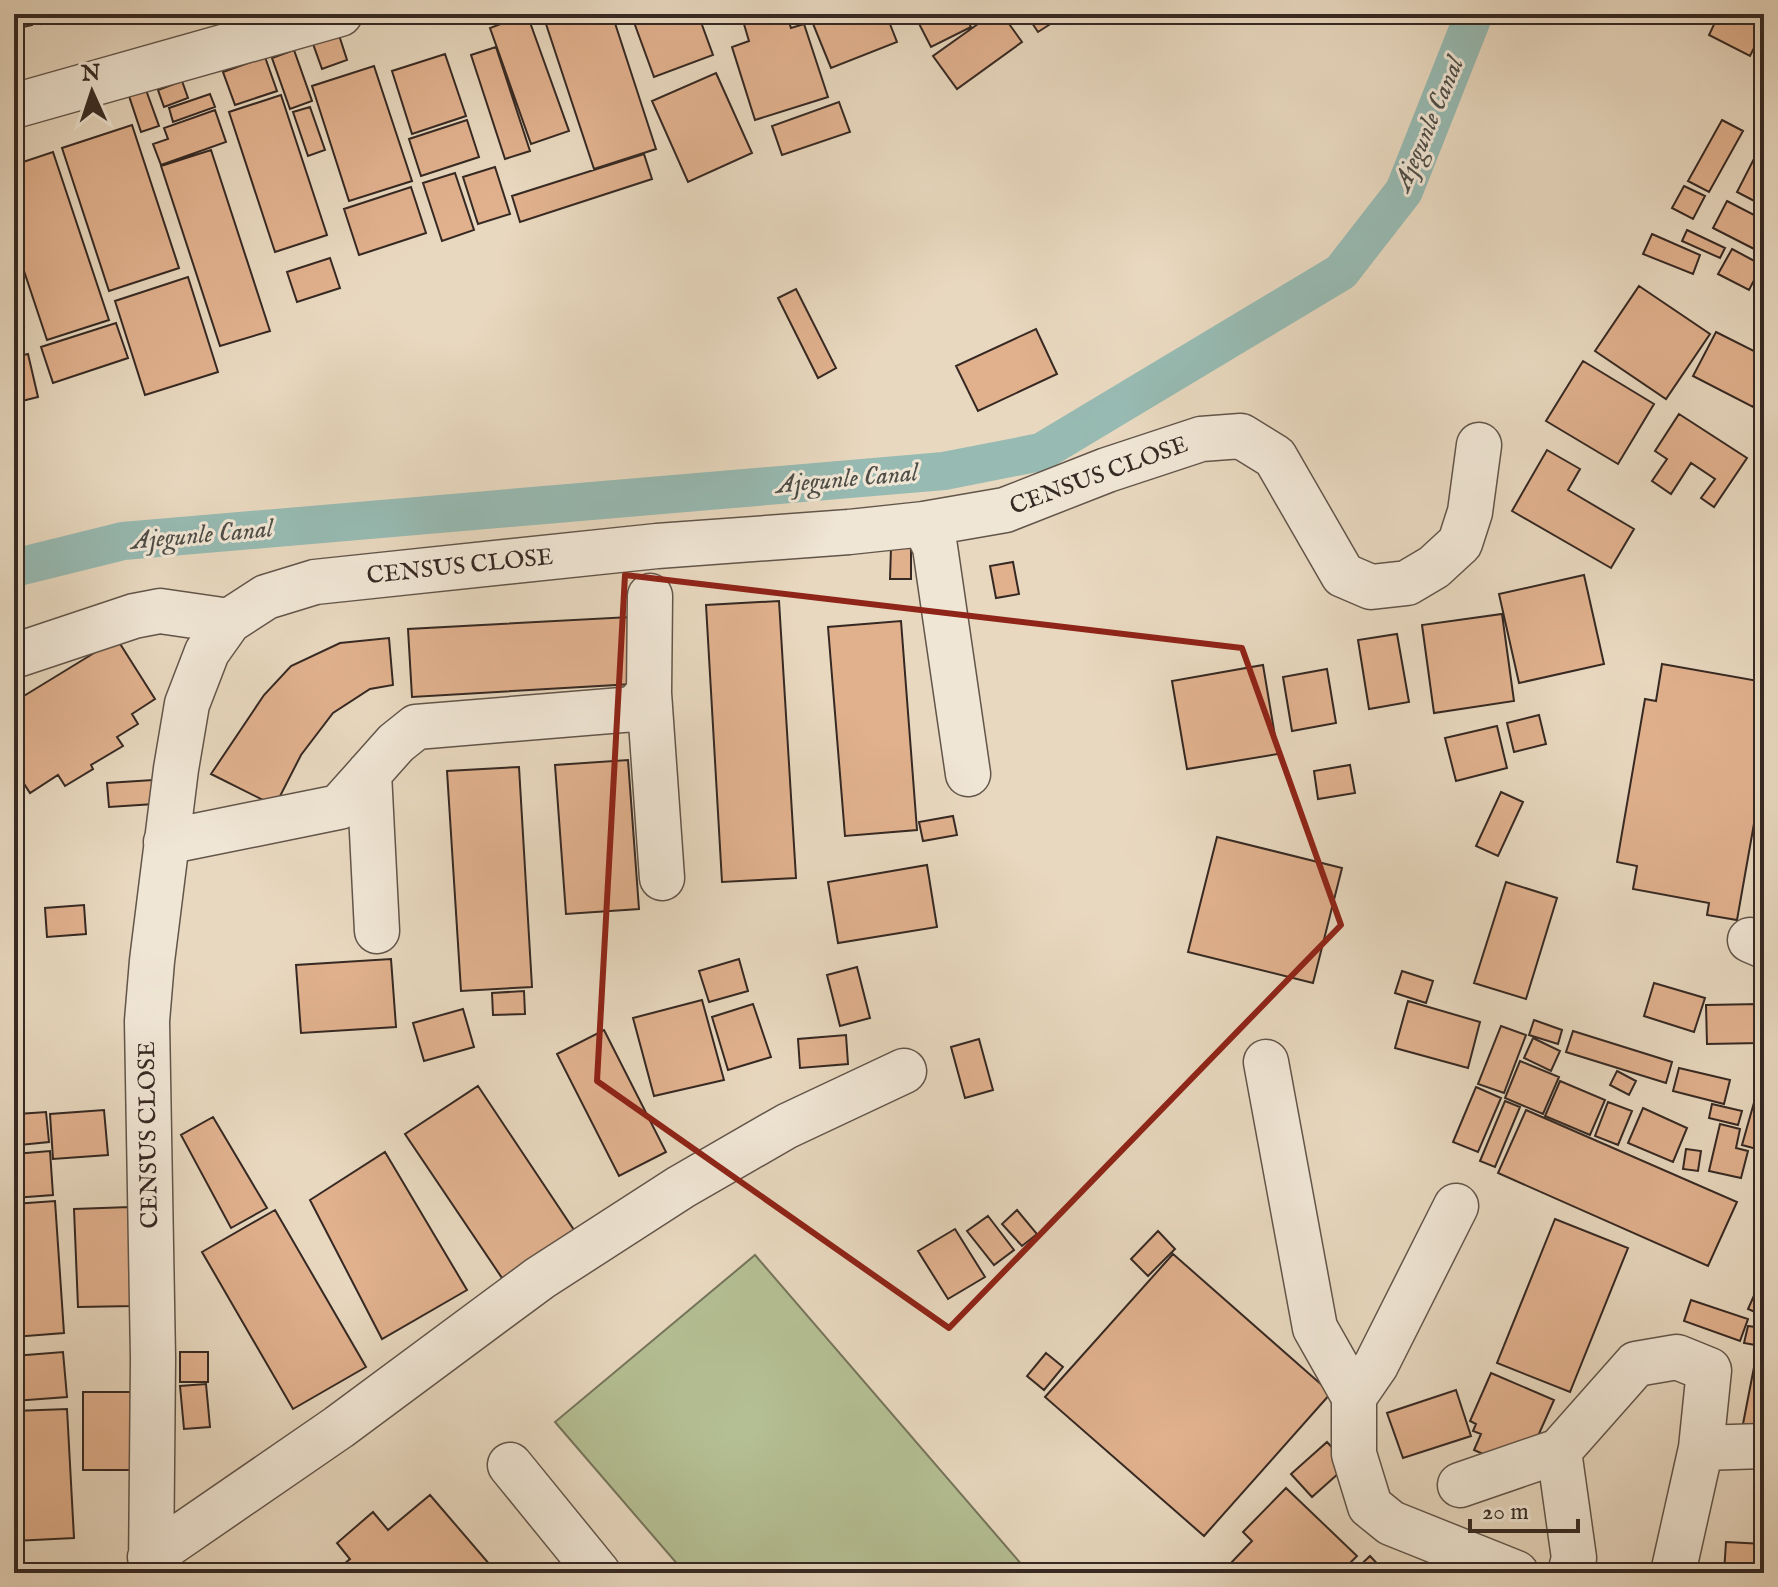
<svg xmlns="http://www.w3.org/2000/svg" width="1778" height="1587" viewBox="0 0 1778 1587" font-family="'IM FELL English',serif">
<rect width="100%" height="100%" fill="#e8d8bf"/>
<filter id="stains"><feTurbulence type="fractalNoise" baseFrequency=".0025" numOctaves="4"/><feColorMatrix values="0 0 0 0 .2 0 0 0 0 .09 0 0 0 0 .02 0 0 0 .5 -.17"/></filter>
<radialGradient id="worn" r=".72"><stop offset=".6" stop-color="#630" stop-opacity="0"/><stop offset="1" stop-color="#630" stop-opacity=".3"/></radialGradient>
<path fill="#b4bf93" stroke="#75745b" stroke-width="2" d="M755,1255L1029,1573H685L555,1422Z"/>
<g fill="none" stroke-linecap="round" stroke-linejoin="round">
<path stroke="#97bab2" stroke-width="38" d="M14,568L123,541L944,471L1041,452L1341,272L1404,191L1474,14"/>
</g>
<path fill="#e1b18e" stroke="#362923" stroke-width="2" d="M14,14H30L32,25L14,29Z
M39,14H94L41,24Z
M527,14L569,131L531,144L490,28Z
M557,14H612L656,149L594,169L544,18Z
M631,14H698L713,55L654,77Z
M741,14H786L791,28L804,24L828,97L755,120L732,47L749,41Z
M809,14H886L897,42L831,68Z
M914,14H986L969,23L971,27L931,47Z
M992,14H1002L1022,42L957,89L933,56Z
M1026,14H1066L1038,32Z
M1719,14H1764V28L1750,56L1709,35Z
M338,32L347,60L322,69L312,41Z
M496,47L530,151L505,159L471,55Z
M294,50L312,101L290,109L272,58Z
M445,54L466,116L412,134L392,71Z
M265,57L277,91L235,105L223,72Z
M374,66L412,181L349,201L312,86Z
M716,73L752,153L688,182L652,101Z
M182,81L188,98L164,107L158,90Z
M146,90L159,126L141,132L129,96Z
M210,94L215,107L173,122L169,108Z
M281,95L327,235L275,252L229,112Z
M839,102L850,132L782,155L772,126Z
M310,107L325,150L308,156L293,112Z
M215,110L226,142L161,165L153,144L168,139L164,128Z
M467,120L479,157L421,176L409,139Z
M1722,120L1743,131L1709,192L1688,181Z
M132,125L179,268L109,291L62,148Z
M1760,147L1764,149V206L1737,192Z
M211,150L270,331L220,346L161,166Z
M53,152L109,320L47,340L14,241V165Z
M644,154L652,179L520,222L512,196Z
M495,167L510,214L478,224L463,177Z
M455,173L474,230L442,241L423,183Z
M1684,186L1705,196L1693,219L1672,208Z
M411,187L426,233L359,255L344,209Z
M1727,201L1764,220V254L1713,228Z
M1687,230L1725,248L1720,258L1682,241Z
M1652,234L1700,255L1693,274L1643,254Z
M1732,249L1762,265L1749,290L1718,274Z
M330,258L340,288L297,302L287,272Z
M1761,275L1764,276V295L1754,291Z
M188,277L218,372L145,395L115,301Z
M1639,286L1710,334L1666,399L1595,351Z
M796,289L836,368L818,378L778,298Z
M14,292L24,327L14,330Z
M116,323L128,358L53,383L41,347Z
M1036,329L1057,374L978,411L956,366Z
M1716,332L1764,356V386L1753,407L1693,376Z
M28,354L38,397L14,403V357Z
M1583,361L1654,404L1618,464L1546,421Z
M1679,414L1747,458L1714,507L1701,498L1715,479L1691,463L1671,494L1652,481L1667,459L1655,451Z
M1547,450L1580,469L1568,490L1634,529L1611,568L1512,511Z
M891,548H911V579H890Z
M1013,562L1019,594L996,598L990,566Z
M1584,575L1604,664L1519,683L1499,594Z
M779,601L796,878L722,882L706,605Z
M1502,614L1514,701L1434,713L1422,625Z
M630,617L633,684L412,697L408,629Z
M901,621L917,830L845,836L828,627Z
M1397,634L1409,702L1369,709L1358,640Z
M389,638L393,685L370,689L333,713L301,755L275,806L211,774L264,695L291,666L340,643Z
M117,639L155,699L132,714L138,724L117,737L123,746L91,765L93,769L65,786L58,775L30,793L14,768V702Z
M1662,664L1764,682V767L1737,920L1707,915L1709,903L1633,889L1637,866L1617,862L1645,699L1656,701Z
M1263,665L1278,754L1187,769L1172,681Z
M1327,669L1336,723L1292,731L1283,677Z
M1539,715L1546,744L1514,752L1507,723Z
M1497,726L1507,768L1456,781L1445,738Z
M628,760L639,909L566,914L555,765Z
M1350,765L1355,793L1318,799L1314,771Z
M519,767L532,987L461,991L447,771Z
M153,780L154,804L109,807L107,783Z
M1501,792L1523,802L1498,856L1476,846Z
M953,816L957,835L923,841L919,822Z
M1217,837L1342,868L1313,983L1188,952Z
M927,865L937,927L838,943L828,882Z
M1506,882L1557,898L1526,999L1474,983Z
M84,905L86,934L47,937L45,908Z
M391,959L396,1027L301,1033L296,965Z
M739,959L748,991L709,1002L699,971Z
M857,967L870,1018L840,1026L827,975Z
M1402,971L1433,981L1426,1003L1395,993Z
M1654,983L1705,998L1694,1032L1644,1016Z
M524,991L525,1014L493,1015L492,993Z
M702,1000L724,1080L654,1096L633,1018Z
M1408,1001L1480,1022L1468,1068L1395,1048Z
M753,1004L771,1057L728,1070L712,1017Z
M1759,1004L1760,1043L1707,1044L1706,1005Z
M463,1009L474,1047L424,1061L413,1023Z
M1534,1020L1562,1030L1558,1044L1529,1035Z
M1501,1026L1526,1035L1504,1093L1478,1084Z
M604,1030L666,1152L619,1176L557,1054Z
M1573,1031L1672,1062L1666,1083L1566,1052Z
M846,1035L848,1064L800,1068L798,1039Z
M1533,1038L1560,1051L1551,1071L1524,1058Z
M979,1039L993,1090L965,1098L951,1047Z
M1520,1061L1559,1077L1543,1114L1505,1098Z
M1679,1068L1730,1080L1724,1104L1673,1091Z
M1617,1071L1636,1081L1629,1095L1610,1085Z
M1560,1081L1605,1100L1590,1135L1545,1116Z
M478,1086L574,1230L502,1278L405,1134Z
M1476,1087L1501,1098L1478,1152L1453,1142Z
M1757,1092L1764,1094V1151L1742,1145Z
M1505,1101L1520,1107L1495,1167L1480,1161Z
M1608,1102L1632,1111L1618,1145L1595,1136Z
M1712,1104L1742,1111L1738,1125L1709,1118Z
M1643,1108L1687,1128L1673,1162L1628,1143Z
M104,1110L108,1155L53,1159L50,1114Z
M1526,1110L1737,1202L1708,1266L1498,1173Z
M46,1112L49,1142L20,1145L18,1114Z
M213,1117L267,1208L231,1228L181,1135Z
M1720,1124L1740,1129L1736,1148L1748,1151L1741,1178L1709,1171Z
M1686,1149L1701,1151L1698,1171L1683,1169Z
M50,1151L53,1195L14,1198V1154Z
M385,1152L467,1290L382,1339L310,1200Z
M55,1201L64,1333L14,1337V1204Z
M130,1207L134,1306L78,1307L74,1209Z
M275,1210L366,1367L293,1409L202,1252Z
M1017,1210L1037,1234L1022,1246L1002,1224Z
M988,1216L1014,1250L994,1265L967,1231Z
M1555,1219L1628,1248L1570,1392L1497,1363Z
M955,1229L985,1277L948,1299L918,1251Z
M1158,1231L1175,1249L1148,1276L1131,1259Z
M1173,1254L1331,1393L1204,1536L1045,1397Z
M1760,1282L1764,1284V1316L1748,1309Z
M1691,1300L1748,1319L1740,1341L1684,1321Z
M1748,1326L1764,1328L1761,1346L1744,1343Z
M63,1352L67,1397L14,1401V1356Z
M180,1352H208V1382H180Z
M1046,1353L1063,1367L1044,1390L1027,1376Z
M1755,1362L1764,1364V1428L1743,1424Z
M1491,1373L1554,1400L1530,1454L1503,1463L1474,1450L1481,1434L1473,1431L1476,1424L1470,1421Z
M206,1384L210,1427L184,1429L180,1386Z
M1456,1390L1471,1436L1403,1458L1387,1413Z
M83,1392H138L139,1470H83Z
M67,1409L74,1538L14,1541V1411Z
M1327,1442L1348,1465L1312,1497L1291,1474Z
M1286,1488L1357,1556L1340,1573H1238L1229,1565L1252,1541L1243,1532Z
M430,1495L497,1573H333L350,1559L337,1543L373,1512L388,1530Z
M1726,1542L1764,1544V1573H1724Z
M1370,1556L1386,1573H1352Z"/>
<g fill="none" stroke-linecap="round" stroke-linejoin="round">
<defs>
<path id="minor" d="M14,106L340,14
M924,524L935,547L968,774
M14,656L134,616L160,611L229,621
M649,693L662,878
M369,773L377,931
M166,842L339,807L396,743L416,727L634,709L649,693L650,596
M1750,940L1764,946
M1266,1062L1315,1328L1354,1397
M1456,1206L1376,1365L1354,1397V1454L1370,1506L1391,1523L1516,1573
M1701,1448L1764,1446
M1559,1451L1574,1558L1570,1573
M510,1465L598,1573
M1460,1485L1559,1451L1636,1364L1677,1357L1709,1370L1701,1448L1673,1573
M150,1557L339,1427L540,1278L681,1187L787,1126L904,1071
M151,1573L153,1359L147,1021L152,961L176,769L187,704L207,652L229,621L266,597L315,582L657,546L849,532L924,524L1005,510L1107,470L1201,439L1241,436L1275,457L1343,575L1371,587L1407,583L1434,567L1460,543L1470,512L1479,445"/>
</defs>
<use href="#minor" stroke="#62554a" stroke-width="47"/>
<use href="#minor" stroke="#f0e6d5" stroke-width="44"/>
</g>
<path fill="none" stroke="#8f2418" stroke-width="6" stroke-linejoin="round" d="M625,575L1242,648L1341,925L949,1328L597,1081Z"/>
<g text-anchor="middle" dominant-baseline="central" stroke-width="6" stroke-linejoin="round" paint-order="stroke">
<g font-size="24" fill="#362923" stroke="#f0e6d5">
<text transform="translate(1099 476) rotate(-20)">CENSUS CLOSE</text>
<text transform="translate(460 567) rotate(-6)">CENSUS CLOSE</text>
<text transform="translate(149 1135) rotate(-91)">CENSUS CLOSE</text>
</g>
<g font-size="26" font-style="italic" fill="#4e4d47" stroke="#f0e6d5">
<text transform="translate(1429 124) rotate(-67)">Ajegunle Canal</text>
<text transform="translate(847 479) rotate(-5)">Ajegunle Canal</text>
<text transform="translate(202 535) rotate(-5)">Ajegunle Canal</text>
</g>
</g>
<rect width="1778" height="1587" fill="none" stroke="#e8d8bf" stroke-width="48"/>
<rect x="16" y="16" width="1746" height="1555" fill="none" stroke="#362923" stroke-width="4"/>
<rect x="24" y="24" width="1730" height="1539" fill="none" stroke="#362923" stroke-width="2"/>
<g transform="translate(92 92) rotate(357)" stroke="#f0e6d5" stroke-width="6" paint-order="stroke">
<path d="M0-6L14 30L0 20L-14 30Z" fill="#362923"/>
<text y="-12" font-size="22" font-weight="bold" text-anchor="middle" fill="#362923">N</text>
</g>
<path d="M1470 1519v12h108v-12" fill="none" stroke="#362923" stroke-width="4"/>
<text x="1482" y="1519" font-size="24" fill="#362923" stroke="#f0e6d5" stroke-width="6" paint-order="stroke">20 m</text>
<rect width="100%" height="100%" filter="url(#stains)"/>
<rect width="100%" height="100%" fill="url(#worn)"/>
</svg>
